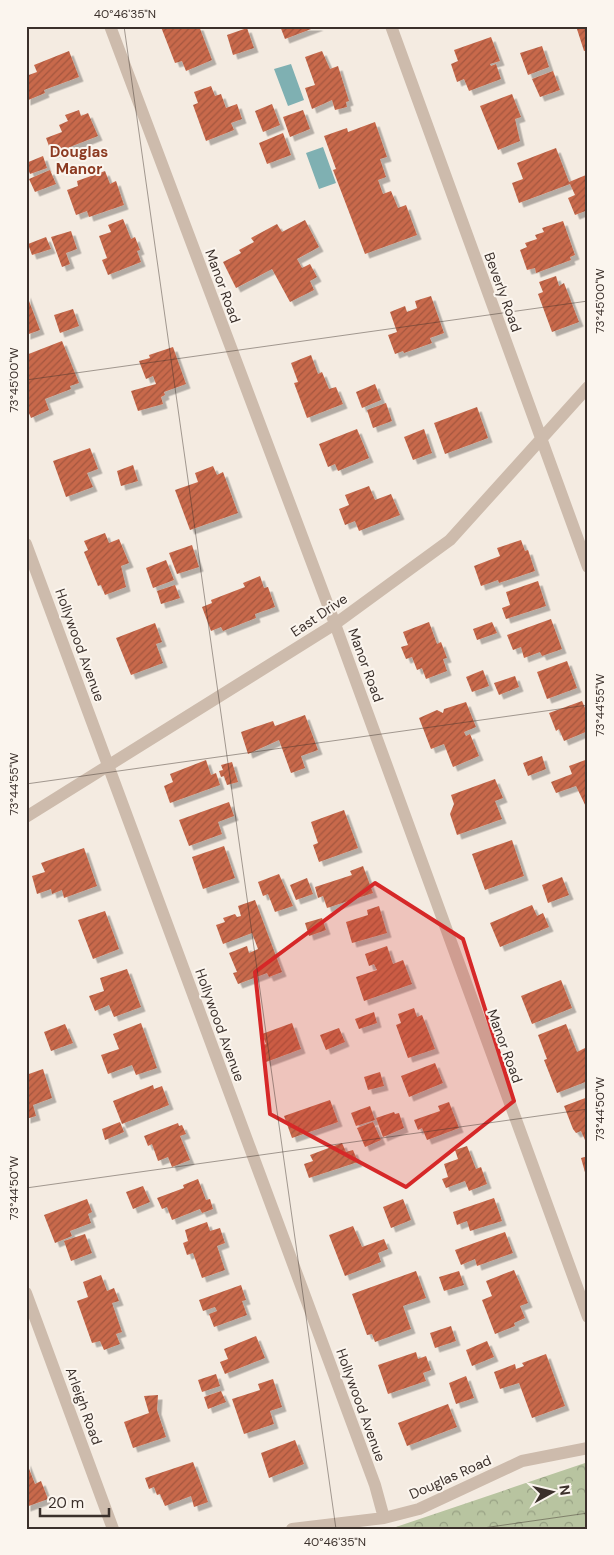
<svg xmlns="http://www.w3.org/2000/svg" width="614" height="1555" viewBox="0 0 614 1555" font-family="'DM Sans',sans-serif">
<defs>
<pattern id="park-crowns" width="20" height="18" patternUnits="userSpaceOnUse" patternTransform="scale(1.25)"><rect width="20" height="18" fill="#b8c4a0"/><path d="M2 6a3 3 0 1 1 6 0M12 15a3 3 0 1 1 6 0" fill="none" stroke="#97a083"/></pattern>
<pattern id="building-hatch" width="6" height="6" patternUnits="userSpaceOnUse" patternTransform="scale(1.25)"><rect width="6" height="6" fill="#c8694b"/><path d="M-1 1l2-2M0 6l6-6M5 7l2-2" fill="none" stroke="#a4573f"/></pattern>
<filter id="shadow"><feDropShadow dx="4.5" dy="4.5" stdDeviation="0" flood-color="#0004"/></filter>
</defs>
<rect width="100%" height="100%" fill="#f4ebe1"/>
<path fill="url(#park-crowns)" d="M588,1462V1529H390Z"/>
<path fill="#7fb0b2" d="M291,64L304,100L288,106L274,69Z
M323,147L336,183L319,189L306,153Z"/>
<path fill="url(#building-hatch)" filter="url(#shadow)" d="M163,26H199L212,60L186,71L182,61L175,63L161,27Z
M280,26H319L285,39Z
M576,26H588V50L584,51Z
M247,28L254,48L233,55L227,35Z
M491,37L500,61L490,64L491,66L496,64L501,79L469,91L464,79L457,82L451,64L458,61L454,50Z
M542,46L549,67L528,75L520,53Z
M69,51L79,77L44,90L45,93L26,101V76L37,72L34,65Z
M322,51L330,69L338,66L349,101L346,102L347,107L335,110L332,100L312,109L305,88L315,85L305,57Z
M553,71L560,90L540,97L532,79Z
M211,86L215,96L221,94L226,108L237,104L242,119L231,123L234,130L206,141L193,105L198,103L194,92Z
M512,94L521,117L515,119L520,141L498,150L480,106Z
M272,104L280,125L263,132L255,111Z
M79,110L81,116L88,113L98,136L52,154L46,138L62,132L59,125L68,121L65,115Z
M303,110L310,129L290,137L283,117Z
M375,122L387,157L380,159L386,177L378,180L383,194L391,191L398,208L406,205L417,235L365,254L333,170L336,169L324,136L347,128L348,132Z
M283,133L291,155L267,164L259,143Z
M556,148L569,182L586,175L588,210L575,215L568,198L575,195L570,184L519,203L512,183L523,179L517,163Z
M43,156L47,168L30,174L26,163Z
M50,170L56,184L35,192L29,179Z
M105,171L110,184L116,181L124,205L89,217L87,211L76,215L67,190L78,186L77,181Z
M123,219L131,239L135,237L140,250L137,251L141,262L108,275L102,260L107,258L99,236L111,232L108,225Z
M305,220L319,247L297,259L302,268L310,264L317,277L310,281L314,290L290,302L272,269L236,288L223,262L241,253L239,250L254,242L251,238L277,224L282,232Z
M563,221L575,255L570,257L571,260L536,273L535,268L527,270L520,250L527,247L525,243L537,239L535,235L544,232L542,228Z
M71,231L77,249L66,253L70,264L62,267L51,237Z
M46,237L51,249L32,255L28,244Z
M556,276L559,286L564,283L579,322L552,332L538,294L543,292L539,282Z
M26,293L40,330L26,335Z
M431,296L444,333L430,338L432,343L404,353L403,351L395,354L388,335L397,332L390,312L405,306L407,312L417,308L415,301Z
M73,309L79,326L60,333L54,315Z
M62,341L79,383L70,386L71,389L45,399L49,410L31,418L26,406V355Z
M173,347L186,384L164,392L165,395L161,397L163,404L138,411L131,391L156,384L153,376L146,379L139,361L150,358L149,355Z
M311,355L318,374L322,372L329,389L336,387L343,404L307,418L294,383L298,382L291,363Z
M375,384L381,400L362,408L356,392Z
M386,403L392,421L373,428L367,410Z
M477,407L488,438L445,454L434,423Z
M357,429L369,458L338,471L335,464L328,467L319,444Z
M424,429L432,453L413,460L404,437Z
M90,448L98,469L87,473L93,487L66,497L53,461Z
M133,465L138,481L121,486L117,471Z
M213,466L217,475L223,472L238,513L190,530L175,490L198,482L195,473Z
M369,486L375,500L391,494L400,515L359,531L355,521L345,525L339,509L349,505L345,495Z
M105,533L109,543L119,539L129,563L121,566L126,587L105,595L101,585L98,586L84,552L88,550L84,541Z
M521,540L525,551L528,550L535,571L499,583L498,580L481,586L474,566L500,556L497,548Z
M192,545L199,567L177,574L169,553Z
M166,560L174,580L153,588L146,568Z
M260,576L264,588L268,587L275,607L255,614L256,618L223,631L221,627L211,631L202,607L212,603L211,600L245,587L243,583Z
M538,581L546,606L506,619L502,608L510,605L506,592Z
M175,585L180,598L161,604L157,591Z
M551,619L562,649L542,656L540,652L524,658L521,647L513,650L507,635Z
M429,622L437,644L441,642L447,658L443,659L447,671L426,679L422,668L417,670L412,657L406,659L401,647L408,645L403,632Z
M492,622L497,633L477,640L473,629Z
M155,623L162,642L156,644L163,663L131,675L116,638Z
M567,661L577,688L547,699L537,672Z
M483,670L489,686L472,692L466,677Z
M515,676L519,687L499,695L494,683Z
M582,701L588,715V731L564,741L559,729L556,731L549,713Z
M466,702L476,727L464,732L466,736L470,734L479,756L453,767L444,744L431,749L419,718L437,710L443,713L444,709Z
M305,715L318,750L301,756L305,768L291,773L279,740L248,754L241,732L273,721L275,726Z
M542,756L546,769L528,776L523,763Z
M588,759V811L576,786L556,793L551,782L572,774L569,766Z
M206,760L211,775L216,773L220,785L170,803L164,786L173,782L170,774Z
M232,762L238,782L227,785L224,776L221,777L219,771L223,770L221,765Z
M495,779L503,798L495,801L502,819L457,835L450,814L454,804L451,795Z
M229,802L234,816L218,822L222,834L189,846L179,820Z
M344,810L358,848L319,862L313,845L318,843L311,822Z
M512,840L524,876L485,890L472,854Z
M224,846L235,878L203,889L192,857Z
M84,848L97,886L64,898L62,890L52,894L51,889L37,894L32,876L45,872L41,863Z
M363,866L373,893L327,908L323,896L318,898L315,887L352,875L350,871Z
M279,874L293,906L275,912L268,894L263,896L258,882Z
M562,877L569,895L548,903L542,885Z
M307,878L313,894L296,900L290,885Z
M255,900L282,972L269,977L267,973L238,984L233,973L237,972L229,953L247,946L249,953L258,949L252,933L223,944L216,925L225,922L223,918L235,914L237,917L241,916L238,906Z
M532,905L537,916L543,913L549,927L500,947L490,923Z
M379,906L387,933L352,943L346,922L368,915L367,910Z
M105,911L119,949L93,959L78,920Z
M322,918L326,930L309,936L305,923Z
M387,946L393,964L403,960L412,984L364,1001L356,977L377,970L374,964L369,966L365,954Z
M127,969L141,1007L114,1017L109,1005L95,1011L89,996L104,991L100,978Z
M561,980L572,1008L532,1024L521,996Z
M414,1008L417,1017L422,1015L435,1049L408,1058L396,1025L401,1023L398,1014Z
M374,1012L377,1023L359,1029L355,1019Z
M141,1023L157,1068L136,1075L132,1065L108,1074L101,1055L119,1049L113,1034Z
M292,1023L301,1049L266,1062L261,1046L266,1044L262,1034Z
M65,1024L73,1043L51,1051L44,1032Z
M566,1024L577,1052L585,1048L588,1056V1069L585,1070L588,1081L557,1093L544,1060L547,1059L538,1035Z
M339,1028L345,1042L326,1050L320,1035Z
M435,1063L443,1083L409,1097L401,1076Z
M43,1069L52,1098L33,1105L36,1116L26,1119V1075Z
M380,1072L384,1086L368,1090L364,1077Z
M153,1085L154,1089L162,1086L169,1105L122,1124L113,1101Z
M588,1097V1139L585,1140L581,1131L576,1133L573,1129L564,1106Z
M330,1100L338,1122L292,1138L284,1116Z
M449,1102L459,1128L427,1140L422,1128L418,1130L414,1120L440,1111L438,1106Z
M370,1106L375,1120L356,1126L351,1113Z
M394,1112L395,1114L399,1113L404,1128L383,1137L376,1118Z
M120,1122L124,1132L105,1140L102,1129Z
M373,1122L381,1140L365,1147L357,1128Z
M178,1123L179,1126L182,1125L186,1134L180,1136L190,1160L172,1167L168,1157L158,1161L152,1144L148,1146L144,1136Z
M342,1143L346,1152L353,1150L358,1162L309,1178L304,1164L313,1161L310,1155Z
M467,1146L476,1169L481,1167L487,1184L469,1191L465,1181L446,1188L442,1179L448,1177L444,1164L458,1159L455,1150Z
M588,1156V1183L581,1158Z
M198,1179L206,1200L210,1199L213,1209L202,1213L200,1209L172,1220L167,1207L162,1209L157,1198L184,1188L183,1185Z
M143,1186L150,1202L133,1209L126,1192Z
M494,1198L502,1221L470,1231L467,1221L457,1225L453,1212Z
M87,1199L92,1212L88,1214L91,1223L70,1231L72,1236L55,1243L44,1215Z
M403,1199L411,1220L391,1228L383,1207Z
M207,1222L210,1231L220,1228L225,1243L217,1246L225,1270L202,1278L193,1253L187,1255L183,1243L188,1241L185,1230Z
M353,1226L362,1247L384,1239L388,1249L378,1253L381,1262L345,1276L329,1235Z
M505,1232L513,1253L477,1266L475,1259L461,1265L455,1250Z
M85,1234L92,1253L71,1261L64,1241Z
M514,1270L528,1303L520,1306L525,1318L514,1323L515,1326L495,1334L482,1300L492,1296L486,1281Z
M416,1271L426,1298L403,1306L411,1329L375,1342L372,1334L367,1335L352,1294Z
M459,1271L464,1285L444,1291L439,1277Z
M101,1275L107,1291L114,1288L119,1301L112,1303L122,1332L116,1334L120,1344L104,1350L100,1341L92,1343L77,1301L88,1297L83,1282Z
M241,1285L246,1300L242,1301L247,1315L214,1327L209,1314L217,1311L215,1307L203,1311L199,1300Z
M451,1326L456,1341L435,1348L430,1333Z
M256,1336L265,1358L225,1374L220,1362L228,1359L224,1349Z
M487,1341L494,1357L472,1366L466,1350Z
M416,1352L418,1359L426,1356L431,1370L423,1373L426,1381L388,1394L378,1365Z
M546,1354L565,1406L532,1418L519,1383L500,1389L494,1372L515,1364L516,1369L524,1366L522,1363Z
M216,1374L220,1386L202,1392L198,1380Z
M466,1376L474,1398L456,1404L449,1383Z
M273,1379L282,1407L270,1411L274,1424L244,1434L232,1399L260,1390L258,1384Z
M221,1391L226,1402L208,1409L204,1397Z
M158,1395L157,1410L166,1437L133,1448L124,1422L149,1413L144,1396Z
M448,1404L457,1427L407,1446L398,1423Z
M295,1440L304,1464L269,1478L261,1453Z
M26,1461L35,1484L41,1481L48,1499L26,1507Z
M193,1462L208,1502L194,1507L191,1496L165,1506L160,1494L157,1495L154,1487L149,1489L145,1478Z"/>
<g fill="none" stroke-linecap="round" stroke-linejoin="round">
<path stroke="#cdbbac" stroke-width="12" d="M110,26L335,624L588,1317
M391,26L588,567
M26,544L375,1485L384,1518
M26,817L335,624L450,540L588,387
M26,1293L113,1529
M292,1529L384,1518L419,1509L522,1461L588,1448"/>
</g>
<path fill="#d62828" fill-opacity="0.2" stroke="#d62828" stroke-width="4" stroke-linejoin="round" d="M375,883L463,939L514,1101L406,1187L270,1114L255,972Z"/>
<path fill="none" stroke="#3b302b" stroke-width="1" stroke-opacity="0.45" d="M124,26L336,1529M26,380L588,301M26,784L588,705M26,1188L588,1109M476,1529L588,1513"/>
<g text-anchor="middle" dominant-baseline="central" stroke-width="4" stroke-linejoin="round" paint-order="stroke">
<g font-size="14" fill="#3b302b" stroke="#fbf5ee">
<text transform="translate(223 286) rotate(70)">Manor Road</text>
<text transform="translate(503 292) rotate(70)">Beverly Road</text>
<text transform="translate(319 615) rotate(-34)">East Drive</text>
<text transform="translate(80 645) rotate(70)">Hollywood Avenue</text>
<text transform="translate(366 665) rotate(70)">Manor Road</text>
<text transform="translate(220 1025) rotate(70)">Hollywood Avenue</text>
<text transform="translate(505 1046) rotate(70)">Manor Road</text>
<text transform="translate(361 1405) rotate(70)">Hollywood Avenue</text>
<text transform="translate(84 1406) rotate(70)">Arleigh Road</text>
<text transform="translate(450 1477) rotate(-24)">Douglas Road</text>
</g>
<g font-size="15" font-weight="bold" fill="#8c3b22" stroke="#fbf5ee">
<text x="79" y="152">Douglas<tspan x="79" dy="17">Manor</tspan></text>
</g>
</g>
<rect width="614" height="1555" fill="none" stroke="#fbf5ee" stroke-width="55"/>
<g transform="translate(552 1492) rotate(82)" stroke="#fbf5ee" stroke-width="4" paint-order="stroke">
<path d="M0-4L9 19L0 12L-9 19Z" fill="#3b302b"/>
<text y="-8" font-size="14" font-weight="bold" text-anchor="middle" fill="#3b302b">N</text>
</g>
<path d="M40 1508v8h69v-8" fill="none" stroke="#3b302b" stroke-width="2.5"/>
<text x="48" y="1508" font-size="15" fill="#3b302b" stroke="#fbf5ee" stroke-width="4" paint-order="stroke">20 m</text>
<rect x="28" y="28" width="558" height="1500" fill="none" stroke="#3b302b" stroke-width="2"/>
<g font-size="12" text-anchor="middle" fill="#3b302b">
<text x="125" y="18">40°46'35"N</text>
<text transform="translate(600 301) rotate(-90)" y="4">73°45'00"W</text>
<text transform="translate(14 380) rotate(-90)" y="4">73°45'00"W</text>
<text transform="translate(600 705) rotate(-90)" y="4">73°44'55"W</text>
<text transform="translate(14 784) rotate(-90)" y="4">73°44'55"W</text>
<text transform="translate(600 1109) rotate(-90)" y="4">73°44'50"W</text>
<text transform="translate(14 1188) rotate(-90)" y="4">73°44'50"W</text>
<text x="335" y="1546">40°46'35"N</text>
</g>
</svg>
